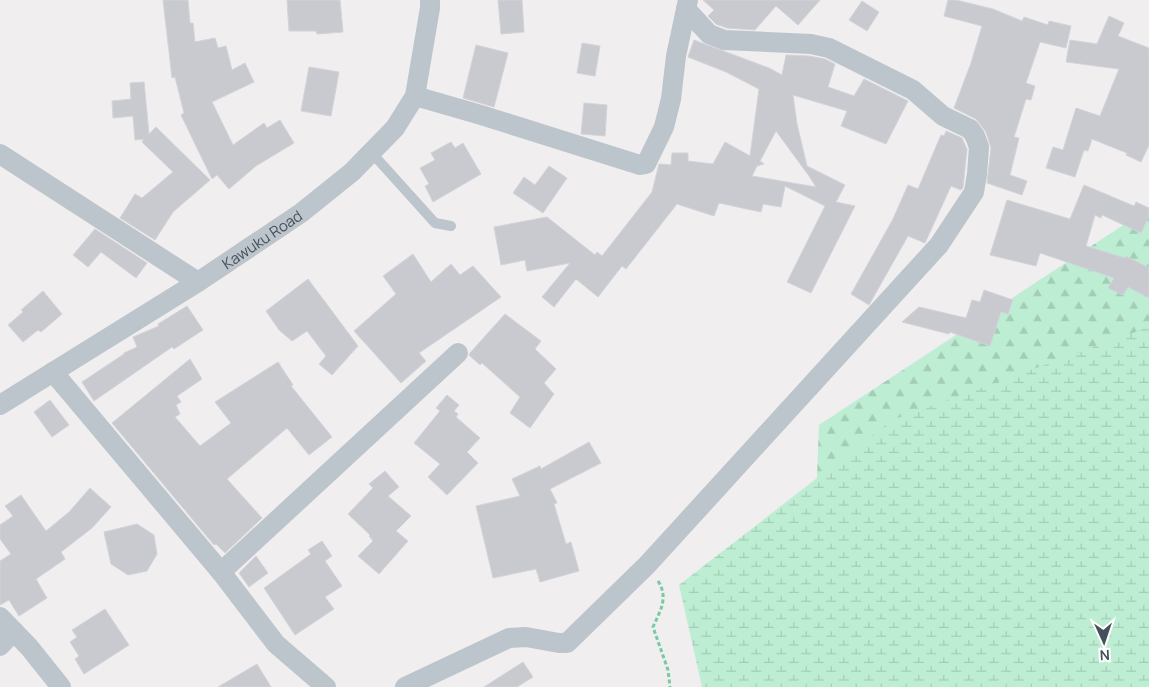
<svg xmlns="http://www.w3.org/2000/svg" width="1149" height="687" viewBox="0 0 1149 687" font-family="Manrope,sans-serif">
<defs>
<pattern id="forest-firs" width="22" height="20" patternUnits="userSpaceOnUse" patternTransform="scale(1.25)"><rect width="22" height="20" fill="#bdedd2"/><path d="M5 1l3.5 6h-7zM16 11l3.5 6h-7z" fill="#a4cdb7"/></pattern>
<pattern id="wetland-marsh" width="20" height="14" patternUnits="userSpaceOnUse" patternTransform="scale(1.25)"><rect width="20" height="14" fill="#bdedd2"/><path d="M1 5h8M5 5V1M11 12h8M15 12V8" fill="none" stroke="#a4cdb7"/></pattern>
</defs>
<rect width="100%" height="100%" fill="#f0eeee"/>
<path fill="url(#forest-firs)" d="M1149,214V687H809L819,425L1137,216Z"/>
<path fill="url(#wetland-marsh)" d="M1149,327V687H702L679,585L892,420Z"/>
<path fill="#c8cad0" stroke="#d2d4d9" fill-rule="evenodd" d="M163,0H188L190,23H193L195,42L215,38L218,48L226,46L232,70L245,63L254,82L212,102L233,145L264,123L267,128L280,120L294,143L256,166L229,189L217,175L212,179L181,115L184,113L175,77L172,78Z
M287,0H340L343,32L317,34L316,31H289Z
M498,0H522L524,32L501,34Z
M703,0H820L798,25L776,6L755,30L727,28L716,24L708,16L714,10Z
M948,0H956L993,9L1022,21L1024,17L1048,25L1049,21L1071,26L1066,48L1040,42L1026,83L1035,86L1031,100L1026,99L1014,137L1019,138L1010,175L1027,181L1022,195L987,183L991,148L986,132L976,119L954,108L971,63L982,26L944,16Z
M862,1L879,12L867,31L849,20Z
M1109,16L1124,23L1118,36L1149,48V145L1141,162L1126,155L1127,153L1092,139L1088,151L1084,150L1075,177L1046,168L1053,147L1063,150L1076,108L1100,116L1119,69L1066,62L1070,40L1097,44Z
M694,40L769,68L782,75L786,55L809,56L825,59L835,64L828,87L854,96L864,79L908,101L886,144L841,126L847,111L793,95L797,124L807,166L845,185L836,202L855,206L811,293L787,282L825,206L785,186L781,207L763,204L761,212L719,203L714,216L677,204L626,269L622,266L598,297L576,279L554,307L542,297L570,263L527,271L525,260L501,265L494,227L547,217L595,255L597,252L602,256L652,192L659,164L671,165L672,153H688V161L713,164L725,142L750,156L759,89L726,72L688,57ZM776,131L809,176L816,187L752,176L757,166L764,164L760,161Z
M582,43L600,46L595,76L577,73Z
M476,45L508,53L494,107L463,98Z
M309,67L339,72L331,116L301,111Z
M144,82L149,134L156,127L210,180L173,212L155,240L120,218L135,194L142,198L173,172L142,142L144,139L135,140L133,116L113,118L112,101L131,99L130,83Z
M584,103L607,105L605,136L581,134Z
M946,131L962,138L967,149L963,188L961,190L951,186L925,243L908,236L869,305L851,294L893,219L908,185L918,189L941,135L944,136Z
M451,142L455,148L463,143L481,174L433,202L425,186L429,184L420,168L435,160L431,153Z
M549,166L567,178L543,213L513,193L524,177L535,185Z
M1084,185L1134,206L1136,202L1149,208V216L1141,233L1102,215L1101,218L1095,215L1086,246L1125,258L1126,256L1149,268V298L1128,287L1123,295L1108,288L1114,278L1040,253L1036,266L990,255L1007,200L1070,219Z
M95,229L147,263L136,278L101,252L88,267L73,255Z
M413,254L431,282L451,264L460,275L473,266L501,297L419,353L426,361L401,383L354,331L396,294L383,276Z
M308,279L358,346L332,375L319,364L326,356L307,331L292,341L279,330L266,311Z
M984,290L1013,300L1008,314L1001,312L990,346L950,332L949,334L902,322L919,307L966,318L972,300L980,302Z
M43,291L62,314L41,332L38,330L23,342L8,325L23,312L21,310Z
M187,306L203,330L174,349L172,347L94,401L82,382L124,354V353L137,347L133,337L159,326L158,324Z
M505,314L541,341L535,349L556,369L544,383L554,394L530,428L510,413L520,397L482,363L480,365L469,355L470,353Z
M190,359L202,379L177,396L181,402L176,405L180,414L175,417L200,446L231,423L215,402L278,362L293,385L291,386L332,437L309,455L287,428L227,479L262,518L225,553L216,544L214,545L112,423Z
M447,395L459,405L454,411L458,414L456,417L480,438L467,452L478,463L447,495L428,477L440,464L414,443L440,411L436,408Z
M50,400L69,425L52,437L34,412Z
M589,442L601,463L550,489L557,503L554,504L566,544L571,542L579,571L540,582L536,569L493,578L476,506L520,496L512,479L540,466L541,469Z
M385,471L399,487L388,496L411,516L396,531L408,541L379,574L358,556L373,541L369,536L370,535L348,514L373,488L369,484Z
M90,488L111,507L92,528L61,552L65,559L36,579L47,598L19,616L9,600L0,605V561L11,554L0,539V525L13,516L5,506L21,495L46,531L69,512Z
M137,524L154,535L157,554L147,571L128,575L111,564L104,532Z
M322,541L332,556L325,561L342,586L325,597L334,609L295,635L264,588L311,554L308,550Z
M256,556L268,573L249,587L239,573Z
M105,609L129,645L84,674L75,659L79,656L70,642L77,637L72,630Z
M523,662L533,677L517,687H484Z
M257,664L271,687H218Z"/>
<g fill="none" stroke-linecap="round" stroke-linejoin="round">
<path stroke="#76caa4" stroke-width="3" stroke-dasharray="4 2.5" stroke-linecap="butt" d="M658,581C669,598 660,611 653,627L668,670L670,687"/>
<path stroke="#bcc4cc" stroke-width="10" d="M371,152L435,223L451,226"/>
<g stroke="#bcc4cc" stroke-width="20">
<path d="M415,96L481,115L640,165L646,164L664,127L671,99L676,56L688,0"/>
<path d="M0,154L198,282"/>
<path d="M53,372L221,572L276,644L326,687"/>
<path id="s1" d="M0,405L198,282L301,213L352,172L395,128L415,96L430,8V0"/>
<path d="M221,572L458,353"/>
<path d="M0,617L29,647L61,687"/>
<path d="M0,646L14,631"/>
<path d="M405,687L509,638L526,637L559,643H567L647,565L939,245L974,192L977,174L979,147L975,136L970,129L943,116L913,90L829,48L811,44L724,40L709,34L686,9"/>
</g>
</g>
<g text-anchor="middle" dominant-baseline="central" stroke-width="4.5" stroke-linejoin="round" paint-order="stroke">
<g font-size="15" fill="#46505a" stroke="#fff">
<text stroke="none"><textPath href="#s1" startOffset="310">Kawuku Road</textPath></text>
</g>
</g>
<g transform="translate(1104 642) rotate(177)" stroke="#ffffff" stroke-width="4" paint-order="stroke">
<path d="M0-4L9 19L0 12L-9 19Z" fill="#46505a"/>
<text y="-8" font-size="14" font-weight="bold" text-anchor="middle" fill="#46505a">N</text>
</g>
</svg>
